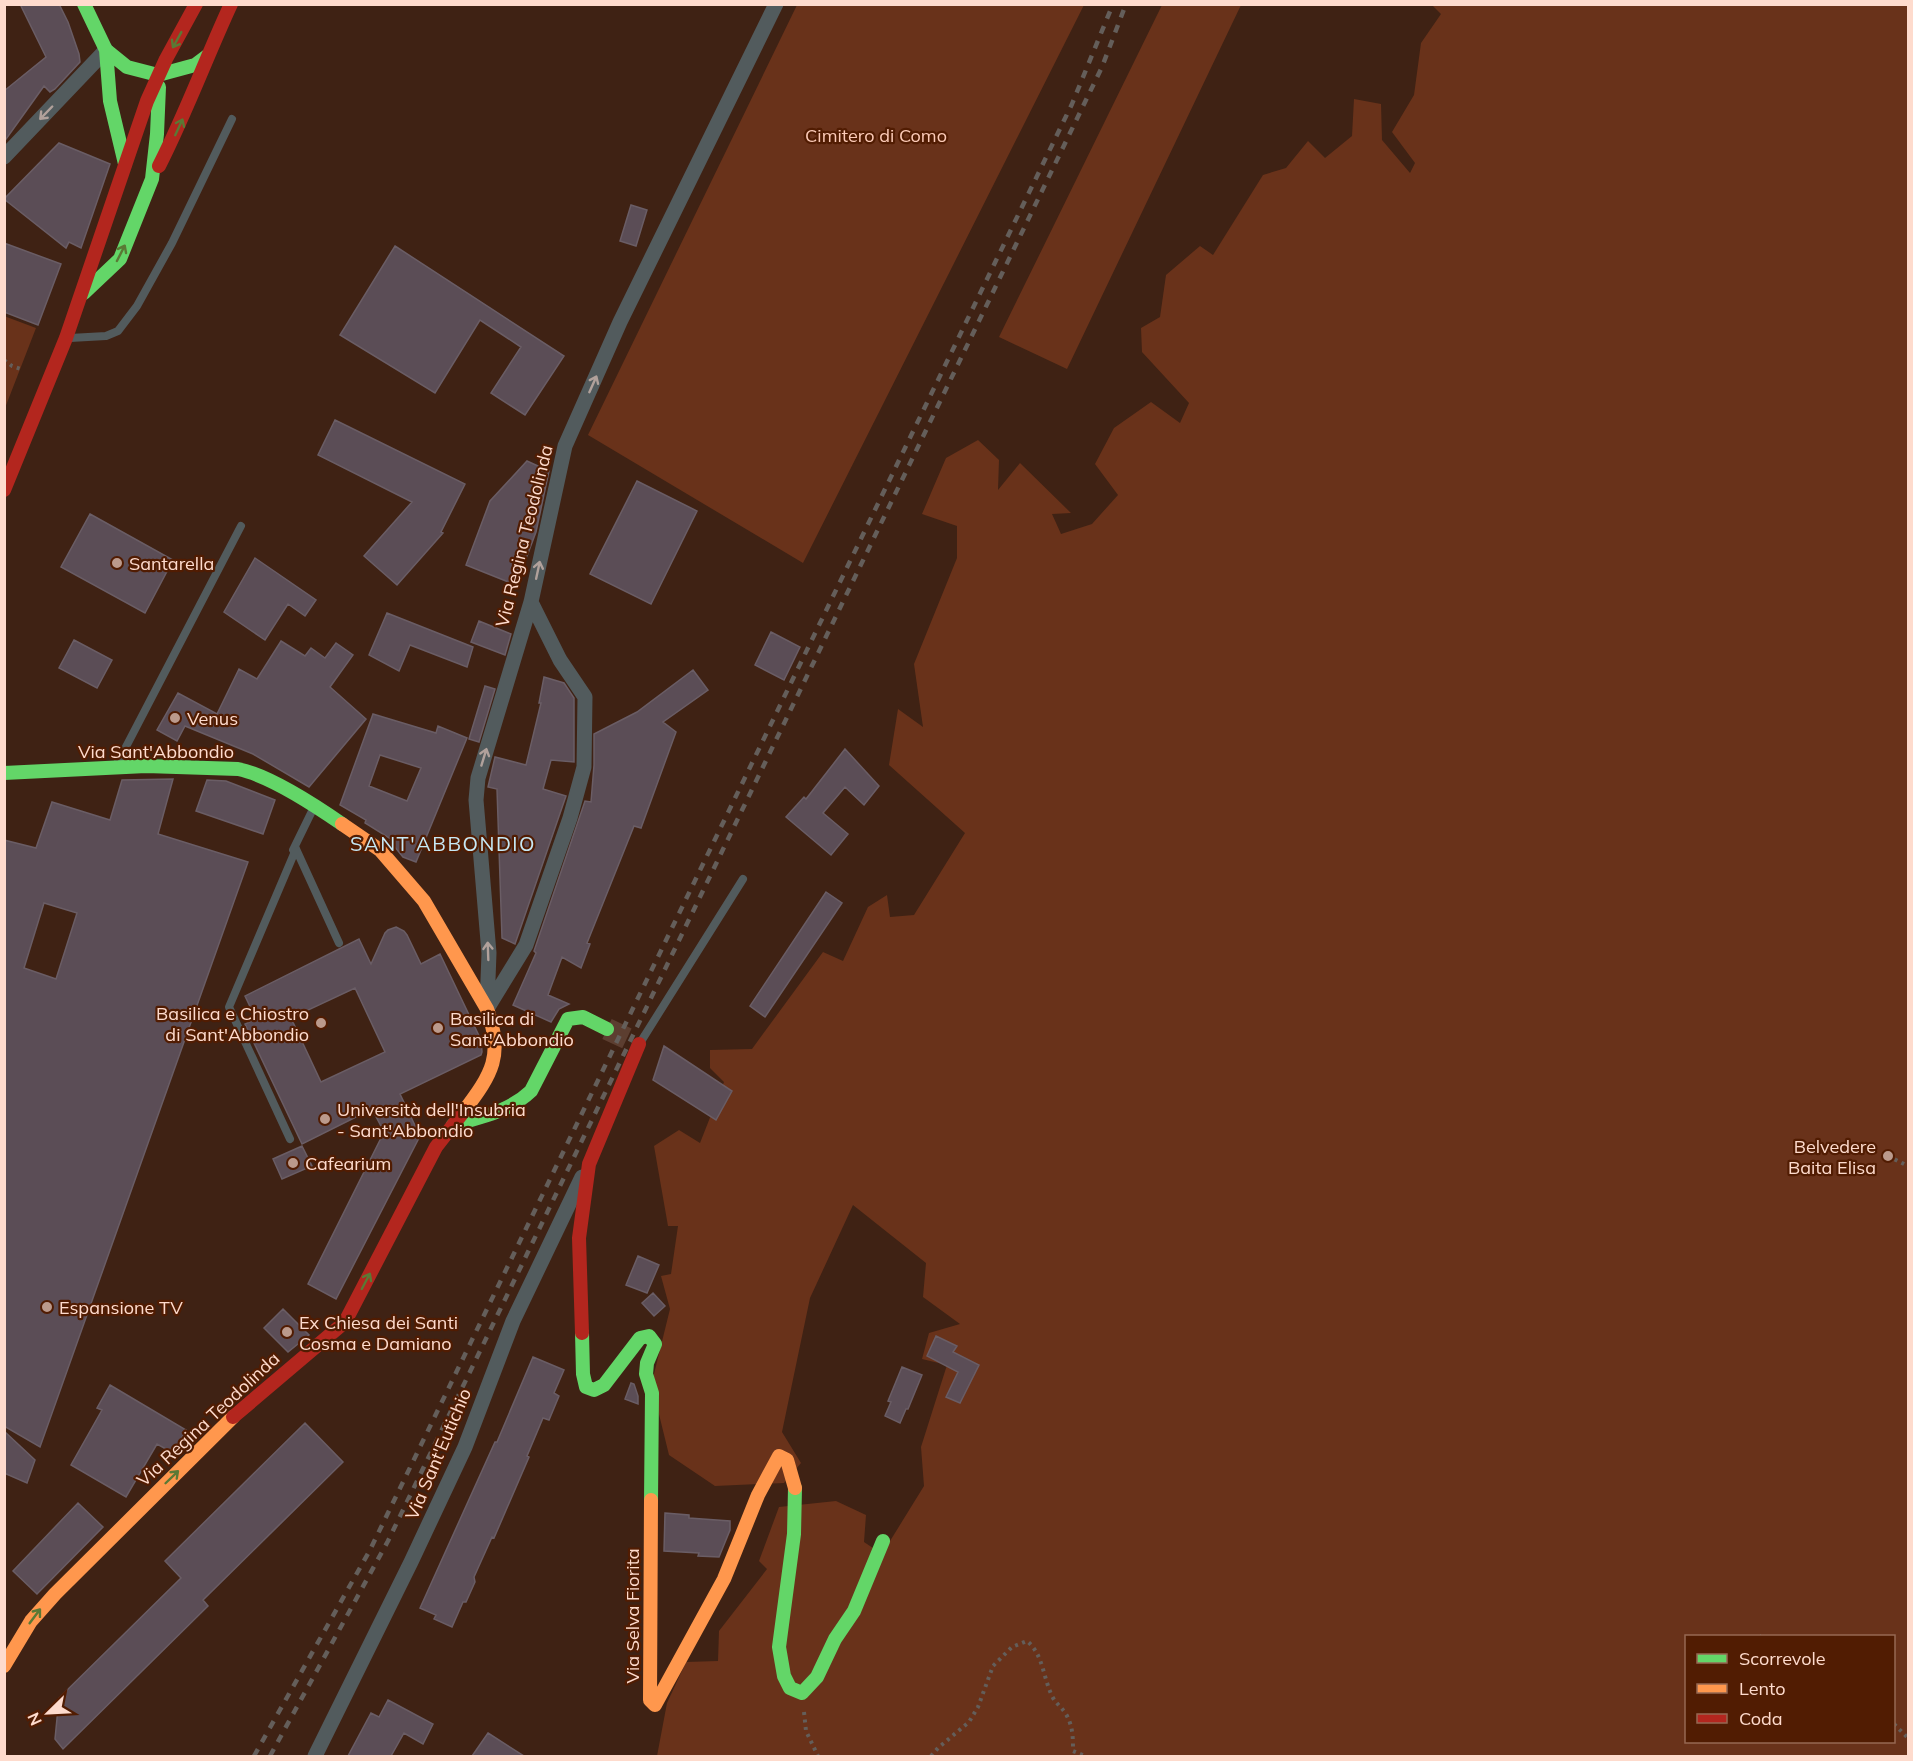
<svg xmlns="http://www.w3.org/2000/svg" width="1913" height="1761" viewBox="0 0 1913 1761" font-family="Mulish,sans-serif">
<rect width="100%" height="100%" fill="#3f2214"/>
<path fill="#69321a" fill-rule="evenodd" d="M797,5H1084L803,563L588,435Z
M1162,5H1241L1067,369L999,337Z
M1432,5H1908V1756H657L667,1703L686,1662L718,1661L719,1631L767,1569L759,1561L779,1507L836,1501L866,1515L864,1542L882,1554L924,1486L921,1447L947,1365L922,1359L929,1333L960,1324L923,1297L926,1263L853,1205L810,1298L782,1432L801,1463L784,1483L715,1486L669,1455L656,1402L653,1378L670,1309L661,1276L671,1274L678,1226H668L654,1146L679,1130L700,1143L724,1082L710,1068V1050L752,1049L823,952L843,961L868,907L887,895L890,917L914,915L965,833L889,765L898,709L923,727L914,664L957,558V526L922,514L946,458L978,440L999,460L998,490L1020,463L1071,513L1052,514L1061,534L1092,524L1118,495L1095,464L1114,428L1151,402L1180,423L1189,403L1142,352L1141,328L1160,317L1166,275L1200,246L1213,255L1263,175L1286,168L1308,141L1325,158L1352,136L1354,99L1381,104L1382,140L1410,173L1415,163L1392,132L1414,95L1421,43L1441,14ZM1686,1636H1894V1742H1686Z
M4,316L36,328L5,408H4Z"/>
<path fill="#5b4d56" stroke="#6a5d65" stroke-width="1.5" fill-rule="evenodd" d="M20,4H59L68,22L79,54L80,62L55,89L50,92L44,86L4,142V91L46,57Z
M59,143L110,164L81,248L69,242L66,248L4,199Z
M631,205L647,210L636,246L620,241Z
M4,243L61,264L38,325L4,312Z
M395,246L564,356L525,415L491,393L521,347L480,320L435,393L340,335Z
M335,420L465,484L441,532L443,533L397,585L364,556L412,502L318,455Z
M527,461L549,471L536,532L516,585L466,565L490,501Z
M637,481L697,511L651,604L590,574Z
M90,514L173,560L145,613L61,567Z
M255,558L316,600L305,616L288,604L265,640L224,612Z
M387,613L473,647L467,667L410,645L399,671L369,655Z
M479,621L511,634L505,655L471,642Z
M771,632L800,647L784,680L755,665Z
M74,640L112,660L97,688L59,668Z
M281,641L305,656L311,648L325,658L336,643L353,655L330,687L366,719L309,787L253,754L185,726L177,741L157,730L178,693L217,714L239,669L257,679Z
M693,670L708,690L663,722L676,732L641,828L634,826L587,943L590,944L581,968L562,957L548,995L569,1004L559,1009L551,1022L513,1005L536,953L534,951L585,801L591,802L594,765V734L637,712Z
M544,677L564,683L574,698V762L551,760L543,789L566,796L515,944L502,938L497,789L488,787L495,757L526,765L541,703H539Z
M485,686L495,689L479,742L469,739Z
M373,714L436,733L438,726L467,738L416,862L403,857L390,841L391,839L365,823L366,820L340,805ZM380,755L421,768L407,801L369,786Z
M845,749L879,786L864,805L845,787L823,813L848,834L831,855L786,817L804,797L806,799Z
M173,779L158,834L248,862L40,1447L4,1426V840L36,848L52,802L110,820L122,780ZM44,903L77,913L56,979L24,968Z
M207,780L226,781L275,800L263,834L196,811Z
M826,892L842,903L765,1017L750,1006Z
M396,927L404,931L407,935L421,964L440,954L481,1040L482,1052L481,1055L400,1094L420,1136L336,1299L308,1284L384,1132L372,1109L302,1144L245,1024L256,1019L245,996L359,939L371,964L385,933L388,930ZM355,988L385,1052L321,1082L291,1018Z
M664,1046L732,1091L716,1120L653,1080Z
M302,1146L312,1166L282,1179L273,1159Z
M638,1256L659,1265L647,1293L626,1285Z
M653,1293L665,1306L654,1316L642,1303Z
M283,1309L309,1335L288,1352L264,1328Z
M936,1336L957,1346L953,1352L979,1365L960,1403L946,1397L958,1372L927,1356Z
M533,1357L564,1370L554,1393L559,1396L549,1420L543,1418L527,1456L529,1457L494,1538L492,1537L474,1577L475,1582L466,1602H463L452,1627L434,1619L436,1615L420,1608L495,1442H497Z
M902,1367L922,1375L908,1409H906L900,1423L885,1416L891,1402L888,1401Z
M631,1383L634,1384L638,1396V1404L625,1399Z
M110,1385L186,1430L173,1453L157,1444L126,1497L71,1465L102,1410L97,1408Z
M305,1423L343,1462L203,1600L208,1606L63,1749L55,1739L59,1698L181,1578L165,1561Z
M4,1431L35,1460L27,1483L4,1473Z
M78,1503L103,1527L37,1594L13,1571Z
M665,1513L689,1515V1518L730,1521V1530L719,1557L698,1556L699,1553L664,1551Z
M388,1700L433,1724L423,1744L404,1733L391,1756H348L371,1713L379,1717Z
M488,1733L524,1756H472Z"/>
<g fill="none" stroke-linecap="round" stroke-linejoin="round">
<path stroke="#5c3e30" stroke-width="22" stroke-dasharray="22 11" stroke-linecap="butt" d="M607,1029L639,1044"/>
<path stroke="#645e5a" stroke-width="4" stroke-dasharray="3 4.5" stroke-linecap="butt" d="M4,360L12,366L21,369
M1888,1156L1908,1166
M1760,1636H1761
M804,1712L806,1731L818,1756
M1894,1724L1908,1738
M931,1756L938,1748L969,1722L978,1707L993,1666L1012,1647L1027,1641C1043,1654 1043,1677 1052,1696C1057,1706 1065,1708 1070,1723C1073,1732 1073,1741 1073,1751L1085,1756"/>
<path stroke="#525b5d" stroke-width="8" d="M70,338L106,336L118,331L137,306L172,243L232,119
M117,764L241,526
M296,849L339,943
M640,1043L743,879
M290,1139L229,1007L296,849L293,850L314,807"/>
<path stroke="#525b5d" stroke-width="15" d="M4,157L106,50
M487,1006L489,953L476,800L478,778L531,602L565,446L620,322L776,4
M488,1007L526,945L570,818L584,767L585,697L560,660L531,602
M315,1756L411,1562L465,1447L513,1321L582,1177"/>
<path stroke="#63d668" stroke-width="14" d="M84,4L106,50L110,101L125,164
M106,50L127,67L158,75L195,65L207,56
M84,293L120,259L152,179L157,134L159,87
M4,773L146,766L238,769C268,775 316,806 342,824
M453,1125C481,1117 509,1112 531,1091L568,1019L583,1017L607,1029
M582,1333L583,1374L586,1387L594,1390L604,1385L640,1338L649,1336L655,1344L647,1363L646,1374L652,1393L651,1500
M795,1488L794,1534L779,1647L784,1676L790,1688L802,1693L817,1677L835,1639L854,1611L883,1541"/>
<path stroke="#ff974d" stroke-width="14" d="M342,824L380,850L424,901L487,1009C504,1055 492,1074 464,1111
M651,1500L650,1700L655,1705L724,1579L758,1495L779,1456L787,1460L795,1488
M4,1666L31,1621L55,1594L233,1417"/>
<path stroke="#b3261e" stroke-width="14" d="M159,166C186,113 206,58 231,4
M4,490L66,338L147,101L166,59L196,4
M582,1333L579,1238L589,1164L639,1044
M233,1417L345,1322L436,1147L464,1111"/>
<path stroke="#645e5a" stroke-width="4.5" stroke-dasharray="8 8" stroke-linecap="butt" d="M254,1756L370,1550L1072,104L1113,4
M270,1756L388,1541L1102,67L1126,4"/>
</g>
<defs><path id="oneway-shaft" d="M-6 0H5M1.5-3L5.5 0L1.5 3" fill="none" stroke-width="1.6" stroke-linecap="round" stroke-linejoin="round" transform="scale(1.5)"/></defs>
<g stroke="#5a7935">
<use href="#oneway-shaft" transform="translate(177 40) rotate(119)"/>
<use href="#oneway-shaft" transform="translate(179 127) rotate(-65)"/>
<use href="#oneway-shaft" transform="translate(121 253) rotate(-63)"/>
<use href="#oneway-shaft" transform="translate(366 1281) rotate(-62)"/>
<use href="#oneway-shaft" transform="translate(172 1477) rotate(-44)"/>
<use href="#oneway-shaft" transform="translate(35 1616) rotate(-53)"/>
</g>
<g stroke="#b1a19b">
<use href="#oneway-shaft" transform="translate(46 113) rotate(134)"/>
<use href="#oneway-shaft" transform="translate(593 384) rotate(-66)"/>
<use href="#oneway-shaft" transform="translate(538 570) rotate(-78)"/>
<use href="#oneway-shaft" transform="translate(484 757) rotate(-73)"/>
<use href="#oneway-shaft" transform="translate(488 951) rotate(-92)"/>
</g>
<g fill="#bb9a8c" stroke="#511c02" stroke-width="2">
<circle cx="117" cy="563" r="6"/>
<circle cx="175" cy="718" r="6"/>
<circle cx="321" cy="1023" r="6"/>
<circle cx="438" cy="1028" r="6"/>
<circle cx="325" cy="1119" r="6"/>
<circle cx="1888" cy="1156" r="6"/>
<circle cx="293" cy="1163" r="6"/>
<circle cx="47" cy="1307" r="6"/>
<circle cx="287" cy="1332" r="6"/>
</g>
<g text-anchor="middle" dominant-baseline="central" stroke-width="4.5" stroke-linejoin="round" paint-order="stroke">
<g font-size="18" fill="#fccbb8" stroke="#511c02">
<text x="876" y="135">Cimitero di Como</text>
</g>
<g font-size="18" fill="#fedbcd" stroke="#511c02">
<text transform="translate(524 536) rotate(-76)">Via Regina Teodolinda</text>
<text x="156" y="751">Via Sant'Abbondio</text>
<text transform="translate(208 1419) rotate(-43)">Via Regina Teodolinda</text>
<text transform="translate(438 1454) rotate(-67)">Via Sant'Eutichio</text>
<text transform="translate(632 1616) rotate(-90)">Via Selva Fiorita</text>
</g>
<g font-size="18" fill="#fedbcd" stroke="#511c02" text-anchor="start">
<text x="129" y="563">Santarella</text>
<text x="187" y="718">Venus</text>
<text x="309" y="1013" text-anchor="end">Basilica e Chiostro<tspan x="309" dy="21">di Sant'Abbondio</tspan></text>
<text x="450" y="1018">Basilica di<tspan x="450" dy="21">Sant'Abbondio</tspan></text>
<text x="337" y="1109">Università dell'Insubria<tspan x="337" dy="21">- Sant'Abbondio</tspan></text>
<text x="1876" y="1146" text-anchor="end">Belvedere<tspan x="1876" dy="21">Baita Elisa</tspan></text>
<text x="305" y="1163">Cafearium</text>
<text x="59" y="1307">Espansione TV</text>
<text x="299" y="1322">Ex Chiesa dei Santi<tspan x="299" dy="21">Cosma e Damiano</tspan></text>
</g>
<g font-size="20" letter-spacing="1.5" fill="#c6e9f6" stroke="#511c02">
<text x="443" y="843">SANT'ABBONDIO</text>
</g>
</g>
<rect width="1913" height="1761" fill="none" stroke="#fedbcd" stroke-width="12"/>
<rect x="1685" y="1635" width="210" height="108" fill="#511c02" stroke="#966853" stroke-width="1.5"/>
<rect x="1697" y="1654" width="30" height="9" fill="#63d668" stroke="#966853" stroke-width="1.5"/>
<text x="1739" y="1665" font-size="18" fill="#fedbcd">Scorrevole</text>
<rect x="1697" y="1684" width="30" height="9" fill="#ff974d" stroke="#966853" stroke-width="1.5"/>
<text x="1739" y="1695" font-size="18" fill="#fedbcd">Lento</text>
<rect x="1697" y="1714" width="30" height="9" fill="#b3261e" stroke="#966853" stroke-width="1.5"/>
<text x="1739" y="1725" font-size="18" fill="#fedbcd">Coda</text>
<g transform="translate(48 1713) rotate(246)" stroke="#511c02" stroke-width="4.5" paint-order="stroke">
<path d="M0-4.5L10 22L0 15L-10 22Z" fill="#fedbcd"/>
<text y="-9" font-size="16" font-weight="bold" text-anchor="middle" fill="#fedbcd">N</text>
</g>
</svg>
